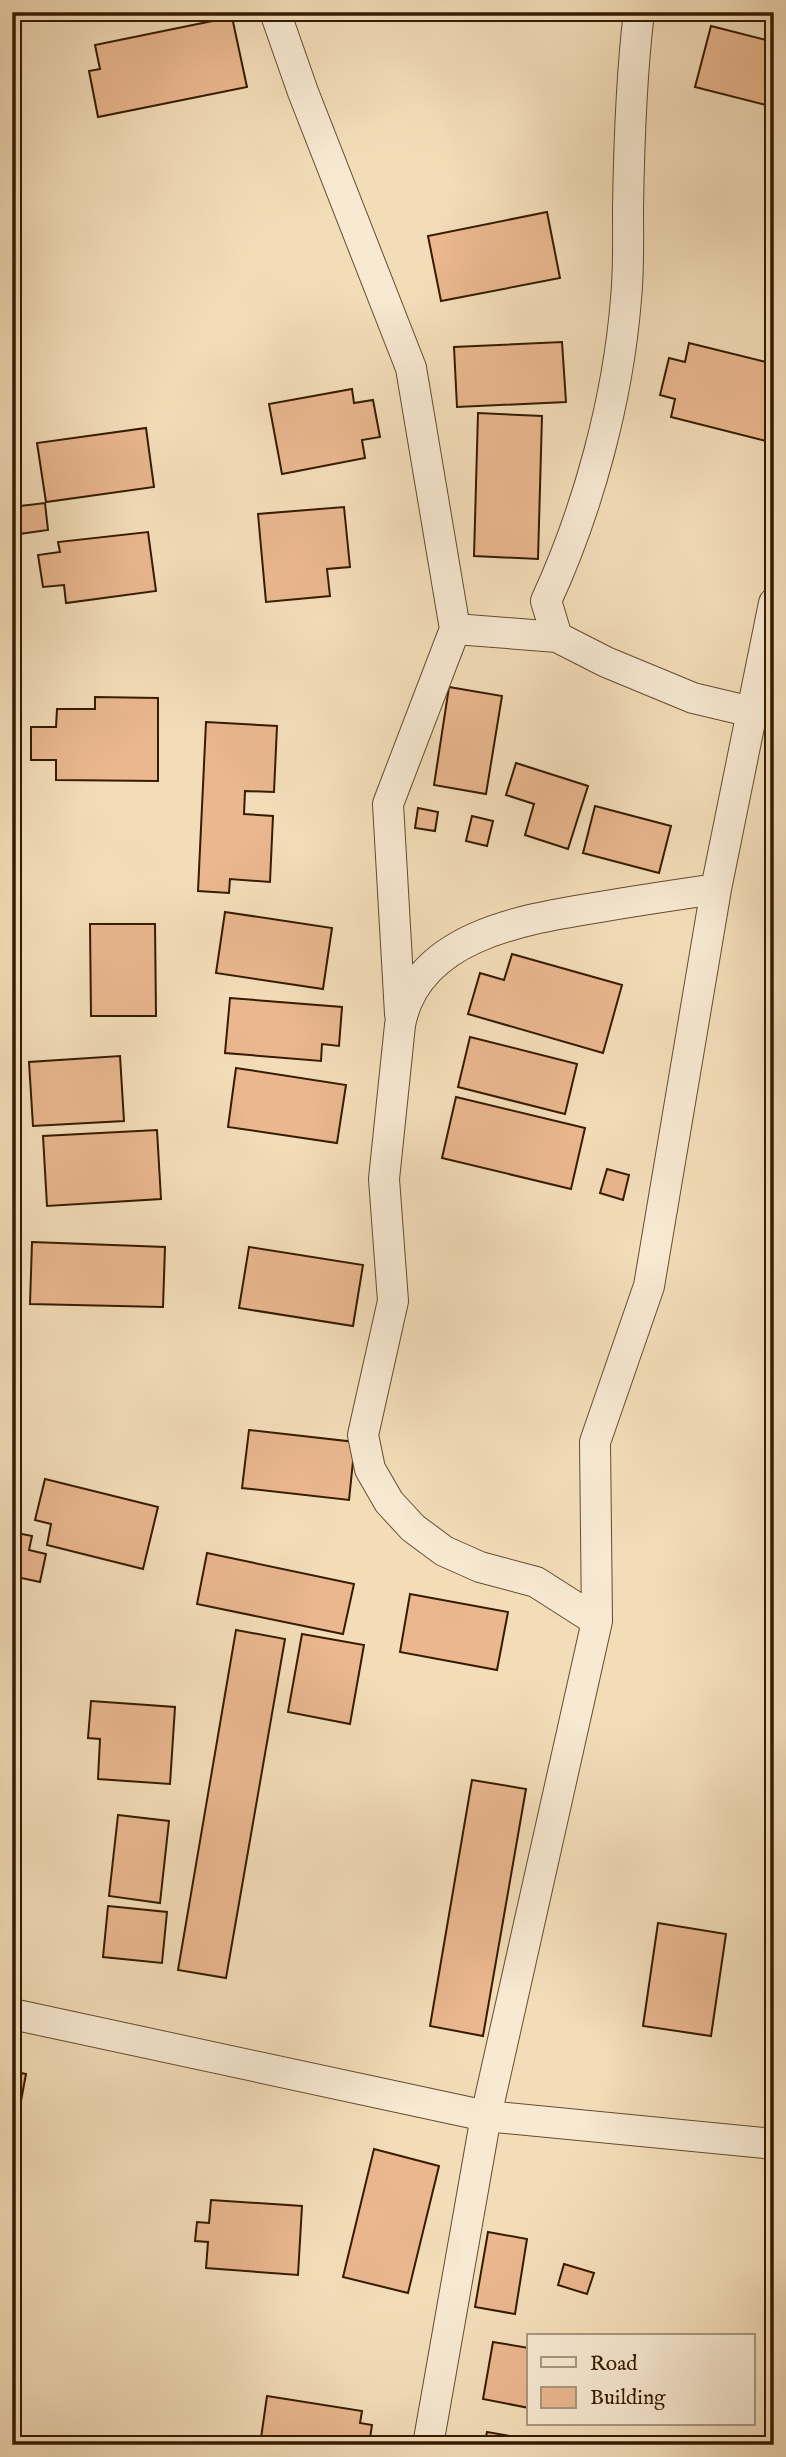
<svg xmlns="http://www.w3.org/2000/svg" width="786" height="2457" viewBox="0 0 786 2457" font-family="'IM FELL English',serif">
<rect width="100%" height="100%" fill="#f3ddb9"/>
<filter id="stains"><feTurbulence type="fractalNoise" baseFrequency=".00286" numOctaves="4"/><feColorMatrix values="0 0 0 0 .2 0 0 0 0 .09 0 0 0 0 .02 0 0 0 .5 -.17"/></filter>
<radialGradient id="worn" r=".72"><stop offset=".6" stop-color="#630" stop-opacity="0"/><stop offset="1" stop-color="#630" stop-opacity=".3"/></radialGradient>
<path fill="#eab78f" stroke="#361b00" stroke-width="2" d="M232,17L247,87L98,117L89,71L100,69L95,45Z
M711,26L774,42V107L695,87Z
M547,212L560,278L441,301L428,236Z
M562,342L566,402L457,407L454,347Z
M689,343L774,364V443L671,417L675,399L660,395L669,358L685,362Z
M352,389L354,403L373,400L380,437L362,440L365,458L282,474L269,404Z
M478,413L542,416L538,559L474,556Z
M146,428L154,487L46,502L37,443Z
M45,503L48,530L12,535V507Z
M344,507L350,567L327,569L330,596L266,602L258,514Z
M148,532L156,591L66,603L64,585L43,587L38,555L60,552L58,542Z
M449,687L502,696L486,794L434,785Z
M95,697L158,698V781L56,780V760H31V727H56L57,709H95Z
M206,722L277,726L274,792L245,791L244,814L273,816L270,882L230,879L229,893L198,891Z
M516,763L588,786L568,849L525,835L534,804L506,795Z
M595,806L671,826L659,873L583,853Z
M418,808L438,812L435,831L415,828Z
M472,816L493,821L487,846L466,841Z
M225,912L332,928L323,989L216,973Z
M90,924H155L156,1016H91Z
M512,954L622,985L603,1053L468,1014L480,973L504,980Z
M230,998L342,1007L339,1046L322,1044L321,1061L225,1053Z
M470,1037L577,1064L565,1114L458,1087Z
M120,1056L124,1121L33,1126L29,1062Z
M236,1068L346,1085L337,1143L228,1127Z
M456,1097L585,1128L571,1189L442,1158Z
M157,1130L161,1199L47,1206L43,1136Z
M607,1169L629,1175L623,1200L600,1193Z
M32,1242L165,1247L163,1307L30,1304Z
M249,1247L363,1265L353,1326L239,1308Z
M249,1430L355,1442L349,1500L242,1488Z
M45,1479L158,1507L143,1569L47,1545L51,1524L35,1520Z
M12,1532L32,1536L29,1550L46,1554L40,1582L12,1576Z
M207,1553L354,1584L343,1634L197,1604Z
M410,1594L508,1612L497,1670L400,1652Z
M236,1630L285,1639L226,1978L178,1970Z
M302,1634L364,1645L350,1724L288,1712Z
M91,1701L175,1707L170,1784L98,1779L100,1739L88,1738Z
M472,1780L526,1789L483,2036L430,2026Z
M118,1815L169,1821L160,1903L109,1896Z
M771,1841L774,1842V1933L765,1932Z
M108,1906L167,1912L162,1963L103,1957Z
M658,1923L726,1934L711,2036L643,2026Z
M12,2071L26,2074L12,2149Z
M374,2149L439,2166L408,2293L343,2277Z
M211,2200L302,2206L298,2275L206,2268L208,2242L195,2241L197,2222L209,2223Z
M488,2232L527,2239L515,2314L475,2307Z
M564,2264L594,2273L587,2294L558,2285Z
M493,2342L529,2348V2408L483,2399Z
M267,2396L362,2411L360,2423L372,2425L369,2445H260Z
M487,2432L560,2445H472V2443L484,2445Z"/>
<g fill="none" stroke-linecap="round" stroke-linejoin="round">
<defs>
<path id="street" d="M275,12L303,92L411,368L455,629L557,637
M639,12C631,77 629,143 628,209C628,239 629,269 626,299C618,400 588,510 546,601L557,637L606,662L693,698L752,712
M400,1014L388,804L455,629
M597,1621L536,1582L480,1567L444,1551L413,1528L389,1502L370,1469L363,1435L393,1301L384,1179L400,1025C416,937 520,920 594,908C634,901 675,895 716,889
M12,2014L486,2116L774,2144
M428,2445L486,2116L597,1621L595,1442L649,1286L716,889L774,603"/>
</defs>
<use href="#street" stroke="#654c2e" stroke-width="32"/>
<use href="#street" stroke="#f7e9d2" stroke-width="30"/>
</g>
<rect width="786" height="2457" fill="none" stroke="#f3ddb9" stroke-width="42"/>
<rect x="14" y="14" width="758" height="2429" fill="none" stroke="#361b00" stroke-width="3.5"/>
<rect x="21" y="21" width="744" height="2415" fill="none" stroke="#361b00" stroke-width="2"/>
<rect x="527" y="2334" width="228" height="91" fill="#f7e9d2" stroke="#aa977e" stroke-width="2"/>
<rect x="541" y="2357" width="35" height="10" fill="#f7e9d2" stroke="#aa977e" stroke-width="2"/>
<text x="590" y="2370" font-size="21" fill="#361b00">Road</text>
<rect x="541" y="2387" width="35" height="21" fill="#eab78f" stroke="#aa977e" stroke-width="2"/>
<text x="590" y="2404" font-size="21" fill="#361b00">Building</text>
<rect width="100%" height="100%" filter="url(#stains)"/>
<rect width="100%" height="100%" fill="url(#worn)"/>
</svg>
